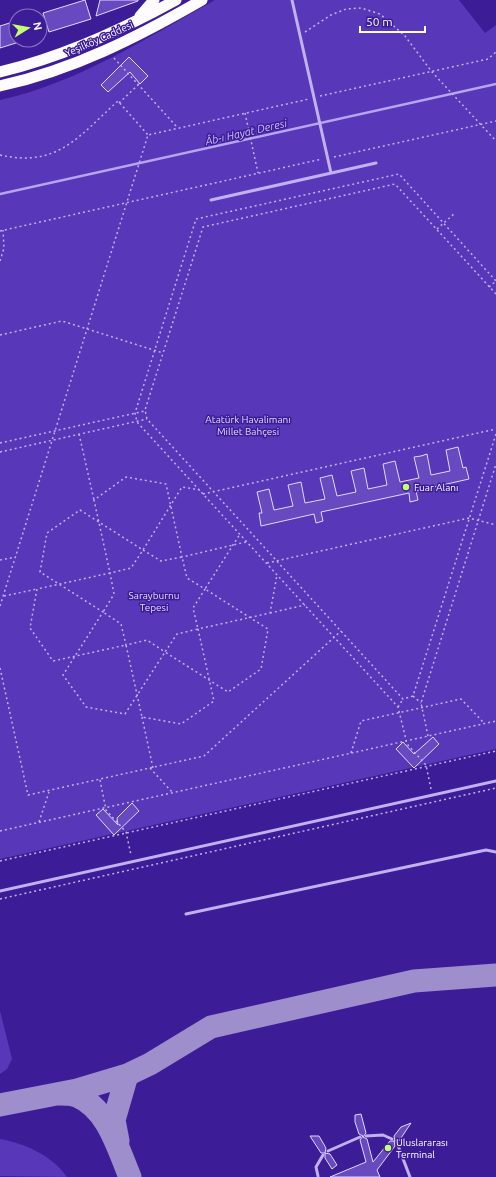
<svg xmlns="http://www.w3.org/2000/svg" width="496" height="1177" viewBox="0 0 496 1177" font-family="Ubuntu,sans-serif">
<rect width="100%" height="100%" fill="#3d1c98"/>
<path fill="#5837b8" d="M215,0H459L485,33L496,25V749L0,859V100C77,83 147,38 215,0Z
M0,1011L12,1059L7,1069L0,1074Z
M0,1139C24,1143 53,1156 67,1177L0,1176Z"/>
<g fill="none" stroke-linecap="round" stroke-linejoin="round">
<path stroke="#b7a4f2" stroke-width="2.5" d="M0,194L496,84"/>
<path stroke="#9e8ecc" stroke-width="23" d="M59,1094C64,1094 72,1094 77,1096C108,1109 118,1149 130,1177
M0,1105L77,1090L127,1075L150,1064L211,1027L414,981L496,975
M118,1141L114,1120L127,1075"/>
</g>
<path fill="#6849c0" stroke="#e1d8fb" d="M85,0L91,19L49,32L43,13Z
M100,0H138V1L96,16Z
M16,21V43L0,48V26Z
M129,57L148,76L140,84L130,72L108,92L101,85Z
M458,447L463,468L466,467L469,479L416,491L418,500L410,502L409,493L321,512L323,521L316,523L314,514L261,526L259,513H262L257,492L269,489L274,510L293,506L288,485L301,482L305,503L325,499L320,478L332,475L337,496L356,492L351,471L364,468L368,489L387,485L383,464L395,461L400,482L419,478L414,457L421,456L427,454L431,475L450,471L446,450Z
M433,737L439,744L414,768L396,749L403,742L414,754Z
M132,803L139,811L114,835L96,815L103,809L118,825L117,818Z
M361,1114L366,1133L363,1137L367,1139L373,1162L390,1141H395L394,1136L401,1127L411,1123L399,1141H394L395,1146L377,1170L380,1177H330L366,1162L360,1140L363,1136L359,1134L355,1122V1115Z
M310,1136H319L326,1148L325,1153L330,1154L337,1165L332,1169L325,1158V1153H321Z"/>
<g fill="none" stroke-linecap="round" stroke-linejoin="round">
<path stroke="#c1b1f0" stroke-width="1.5" stroke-dasharray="2 3" stroke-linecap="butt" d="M305,32L331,15L346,9L361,8L380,14L405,36L432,72L496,141
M114,58L177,127
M320,96L488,59L496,52
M119,103L138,85
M245,113L258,173
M0,155C58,168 79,136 118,101L148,135
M334,157L496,121
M437,229L455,213
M0,231L322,159
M0,261L4,248L3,230
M489,287L496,281
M496,294L395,184L203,227L145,410L147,419L403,699L413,696L496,434
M0,335L62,321L163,353
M79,434L94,500
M0,443L145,411
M0,452L147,419
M200,490L182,487L143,550L80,510L47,533L40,572L103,612L63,675L86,707L125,714L165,652L228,692L261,669L268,629L205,589L240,534
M203,494L496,429
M246,542L182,557L166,484L126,477L94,500L110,573L37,589L30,628L53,661L126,645L142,717L181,724L214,701L198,629L270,613L277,575
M143,550L161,561L182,557L187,578L205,589L193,608L198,629L177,634L165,652L147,640L126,645L121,624L103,612L114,594L110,573L131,568Z
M0,560L16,557
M267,563L469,518L496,525
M4,596L37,589
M0,606L148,135L309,99
M270,613L305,605
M0,668L28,795L204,756L341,631
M413,696L421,703
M398,707L403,699
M142,717L153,768
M428,736L421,703L496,464
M351,753L361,721L461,699L484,723
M150,768L172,792
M100,780L106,810L126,832L131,855
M431,789L426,765L407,744L398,707L137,422L135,413L196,219L399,174L496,281
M39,822L49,792
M0,831L496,721
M0,861L496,751
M0,899L496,788"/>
<path stroke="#c1b1f0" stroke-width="3" d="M292,0L331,173
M211,200L376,163
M0,891L496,781
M186,914L486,850L496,852
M366,1136L383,1135L392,1139
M397,1143L410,1177
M328,1151L360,1137
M318,1176L316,1167L323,1155"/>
<path stroke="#fefcff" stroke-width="11" d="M140,16L154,0
M0,72C62,57 120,31 176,0
M0,86C73,70 138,37 202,0"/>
</g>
<g fill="#c4ff70" stroke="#3d1c98" stroke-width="1.5">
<circle cx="406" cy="487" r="4"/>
<circle cx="388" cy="1148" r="4"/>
</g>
<g text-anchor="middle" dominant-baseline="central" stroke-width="3" stroke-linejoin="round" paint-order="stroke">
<g font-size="10" fill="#fff" stroke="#3d1c98">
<text transform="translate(99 39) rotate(-24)">Yeşilköy Caddesi</text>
</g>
<g font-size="10" fill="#e1d8fb" stroke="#3d1c98">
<text x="248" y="419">Atatürk Havalimanı<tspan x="248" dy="12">Millet Bahçesi</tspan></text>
<text x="154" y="595">Sarayburnu<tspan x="154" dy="12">Tepesi</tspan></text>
</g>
<g font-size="10" fill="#fff" stroke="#3d1c98" text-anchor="start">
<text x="414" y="487">Fuar Alanı</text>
<text x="396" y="1142">Uluslararası<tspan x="396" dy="12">Terminal</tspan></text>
</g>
<g font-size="11" font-style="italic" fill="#ccbef7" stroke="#3d1c98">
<text transform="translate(246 132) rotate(-13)">Âb-ı Hayat Deresi</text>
</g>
</g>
<g transform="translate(28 28) rotate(79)"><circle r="19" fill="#3d1c98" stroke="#8b77c1"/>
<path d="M0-3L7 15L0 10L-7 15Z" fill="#c4ff70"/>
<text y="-6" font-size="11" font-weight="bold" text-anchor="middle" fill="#ffffff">N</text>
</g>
<path d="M360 26v6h65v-6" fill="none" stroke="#ffffff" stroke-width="2"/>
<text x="366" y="26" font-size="12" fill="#ffffff" stroke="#3d1c98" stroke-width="3" paint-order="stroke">50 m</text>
</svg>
